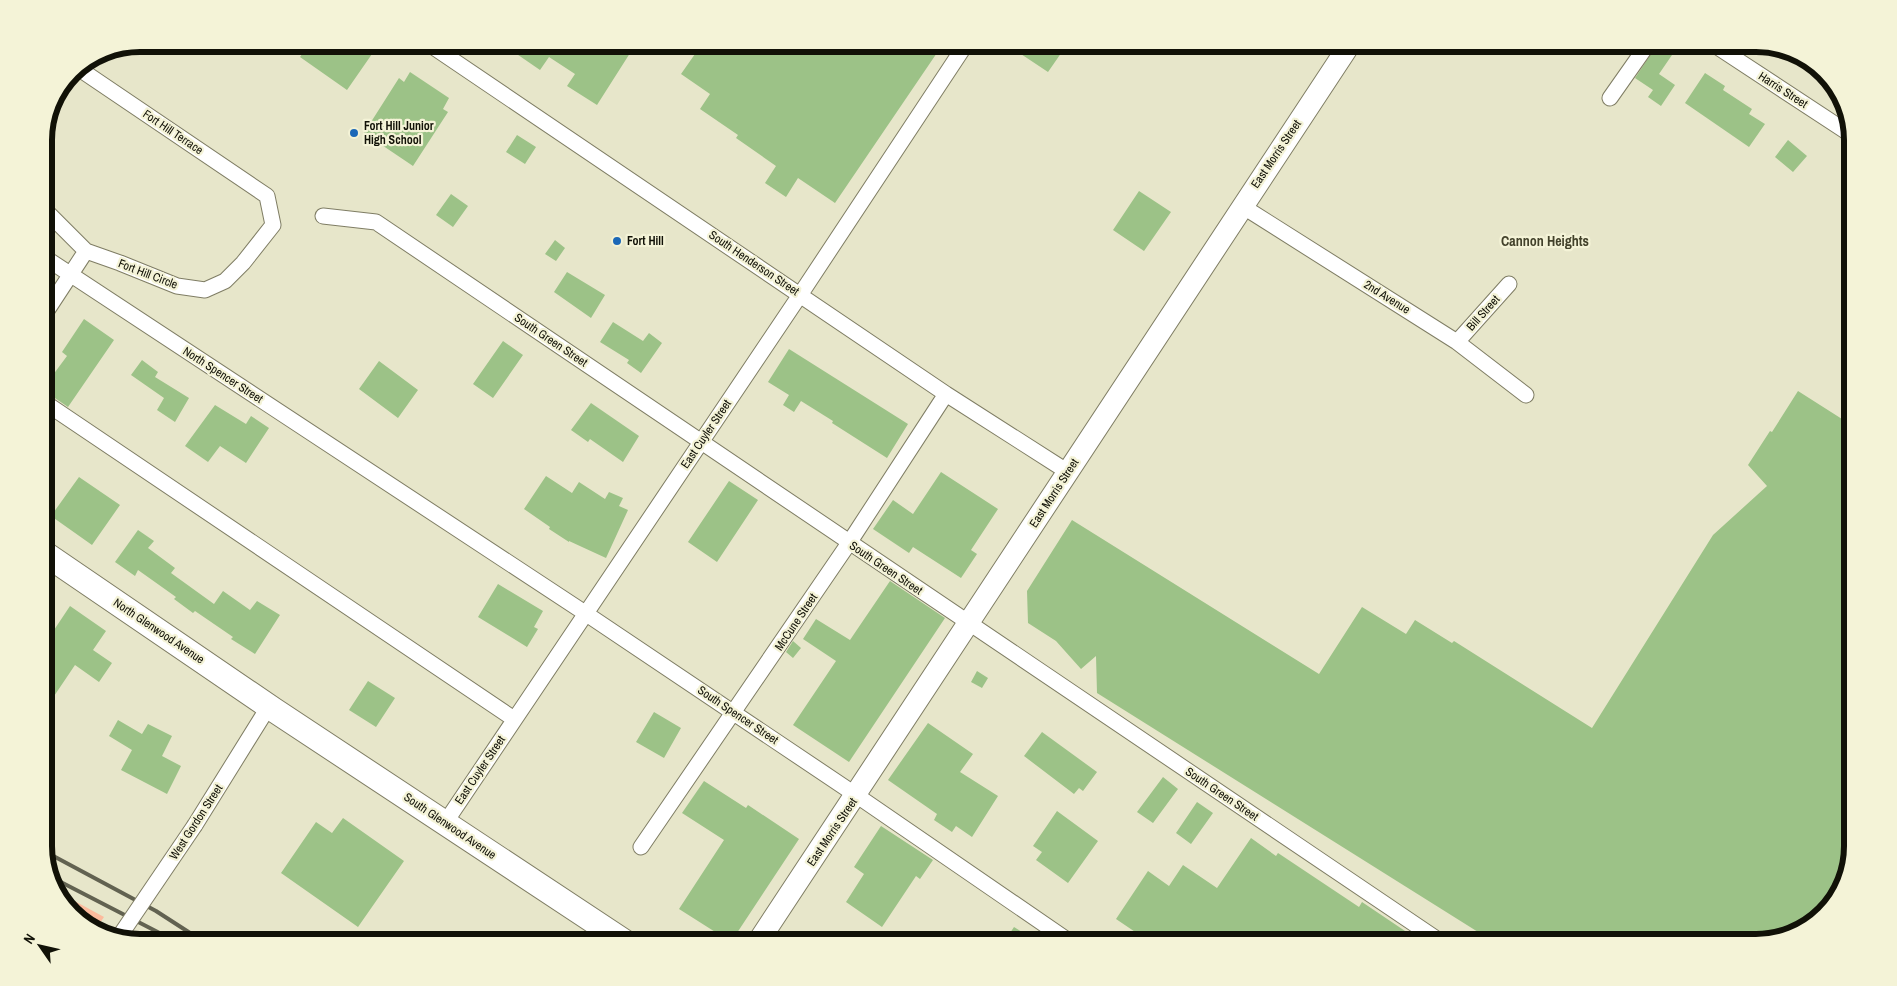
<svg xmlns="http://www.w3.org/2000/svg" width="1897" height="986" viewBox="0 0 1897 986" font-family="'Archivo Narrow',sans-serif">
<rect width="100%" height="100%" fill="#e7e6ca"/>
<path fill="#fcbb9d" d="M58,892L104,917L95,930L60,899Z"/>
<path fill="#9cc287" d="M309,44H358L372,54L347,90L300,57Z
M502,44H622L632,50L597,105L567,86L575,74L549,57L540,70Z
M702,44H943L835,203L798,178L786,197L765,183L776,166L736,138L738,135L700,109L710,94L681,74Z
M1006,44H1056L1064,49L1048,72Z
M1657,45L1672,55L1659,74L1675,85L1661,106L1648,97L1653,90L1635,78Z
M410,72L449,98L443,109L448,112L413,166L364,133L399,78L404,82Z
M1705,73L1725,86L1723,90L1752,109L1749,114L1765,124L1749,147L1685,103Z
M517,135L536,147L525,164L506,152Z
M1788,140L1807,156L1793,172L1775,157Z
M1139,191L1171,212L1144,251L1113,230Z
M451,194L468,206L453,227L436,215Z
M555,240L565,248L556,261L545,254Z
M567,272L605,295L591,318L554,292Z
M84,319L114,340L68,407L49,394L44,393V387L67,356L62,352Z
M613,322L643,341L649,333L662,343L641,373L627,363L629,360L600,342Z
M503,341L523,355L493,398L473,384Z
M789,349L908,424L887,458L832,423L833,421L801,401L794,412L783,405L789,395L768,382Z
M142,360L158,372L155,377L189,398L175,422L157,410L164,398L131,375Z
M379,361L418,390L398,418L359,389Z
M1798,391L1853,426V845L1843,888L1805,929L1757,942H1494L1097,693L1096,656L1081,669L1056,641L1028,623L1027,591L1072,520L1319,674L1362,607L1406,634L1415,620L1452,643L1454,641L1592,728L1713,535L1767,486L1748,465L1770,431L1772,432Z
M591,403L639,436L623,462L590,439L588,442L571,430Z
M215,405L246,424L251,416L269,428L246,463L220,446L208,462L185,446Z
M941,472L998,509L971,550L977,554L961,578L913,547L909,553L873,529L893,500L913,514Z
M546,476L572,493L579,482L605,499L609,492L623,498L619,506L628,510L606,558L569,541V542L549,529L550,527L524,509Z
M79,477L120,505L92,545L51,516Z
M729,481L758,500L717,562L688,542Z
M138,530L154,541L148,548L175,568L171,573L214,604L223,591L250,610L257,601L280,615L255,654L231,639L233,637L195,611L193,613L174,599L176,597L138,570L135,576L115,562Z
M890,581L945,618L849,762L793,725L836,661L803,639L816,619L850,640Z
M498,584L543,611L534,627L538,629L527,647L478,617Z
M70,606L106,631L93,650L112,663L99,682L75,665L44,711V645Z
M793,641L801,648L793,658L786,652Z
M977,671L988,678L982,688L971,682Z
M368,681L395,698L376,727L349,710Z
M654,712L681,728L664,758L636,742Z
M118,720L142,734L148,724L172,736L162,756L181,766L167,794L121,770L132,750L109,736Z
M928,723L973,754L960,772L998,796L972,837L956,826L952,832L934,820L937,814L888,780Z
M1042,732L1097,772L1083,791L1079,788L1074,794L1024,756Z
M1163,777L1178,789L1153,823L1137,812Z
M704,781L746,808L748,805L799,839L731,942L679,909L724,840L682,813Z
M1197,802L1213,813L1191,844L1176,833Z
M1057,811L1098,841L1068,883L1036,860L1042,852L1033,846Z
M343,818L404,861L358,927L281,873L316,822L332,833Z
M881,826L933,860L920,879L916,876L882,927L846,902L864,874L854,867Z
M1251,838L1276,856L1278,853L1359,907L1362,902L1411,935L1406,942H1150L1116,919L1148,871L1169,886L1183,865L1217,888Z
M1014,927L1038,942H1004Z"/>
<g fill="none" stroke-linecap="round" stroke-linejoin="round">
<defs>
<path id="minor" d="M429,44L946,394L1068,472
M1713,44L1853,136
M1610,98L1648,44
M1242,206L1457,342L1526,395
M44,209L86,251L120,263L177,286L205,290L225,281L243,263L273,225L267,196L78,68
M323,216L376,222L1441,942
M44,257L585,613L856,795L1070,942
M44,315L86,251
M1457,342L1509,284
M44,402L514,719
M445,823L800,295L966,44
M195,825L269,706
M641,847L849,543L946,394"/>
<path id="secondary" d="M758,942L1350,44"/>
<path id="primary" d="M44,553L274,710L625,942"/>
</defs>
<use href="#minor" stroke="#7f7d64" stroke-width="17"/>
<use href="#secondary" stroke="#7f7d64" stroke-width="23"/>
<use href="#primary" stroke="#7f7d64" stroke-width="26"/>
<use href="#minor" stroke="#fff" stroke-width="15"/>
<use href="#secondary" stroke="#fff" stroke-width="21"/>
<use href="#primary" stroke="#fff" stroke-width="24"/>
<path stroke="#626251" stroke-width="4" d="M44,851L156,911L204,942
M53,878L177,942"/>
<defs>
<path id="minor-bridge" d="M119,937L195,825"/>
</defs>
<use href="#minor-bridge" stroke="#7f7d64" stroke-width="17" stroke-linecap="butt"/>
<use href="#minor-bridge" stroke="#fff" stroke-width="15"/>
</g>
<g fill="#1b68b7" stroke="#f4f3d7" stroke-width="2">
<circle cx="354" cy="133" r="5"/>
<circle cx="617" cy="241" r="5"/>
</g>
<g text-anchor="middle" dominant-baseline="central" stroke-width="4.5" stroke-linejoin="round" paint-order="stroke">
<g font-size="12" fill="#111107" stroke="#f4f3d7">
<text transform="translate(1783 90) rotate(33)">Harris Street</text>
<text transform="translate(173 132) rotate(34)">Fort Hill Terrace</text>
<text transform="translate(1276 154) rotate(-56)">East Morris Street</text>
<text transform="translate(754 263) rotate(34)">South Henderson Street</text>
<text transform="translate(148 274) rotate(21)">Fort Hill Circle</text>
<text transform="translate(1387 297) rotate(32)">2nd Avenue</text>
<text transform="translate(1483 313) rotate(-48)">Bill Street</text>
<text transform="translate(551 340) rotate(34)">South Green Street</text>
<text transform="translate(223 375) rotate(33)">North Spencer Street</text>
<text transform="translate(706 434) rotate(-56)">East Cuyler Street</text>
<text transform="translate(1054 493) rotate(-57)">East Morris Street</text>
<text transform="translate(886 568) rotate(34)">South Green Street</text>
<text transform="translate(796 622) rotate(-56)">McCune Street</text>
<text transform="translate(159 631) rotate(34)">North Glenwood Avenue</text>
<text transform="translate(738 715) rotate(34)">South Spencer Street</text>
<text transform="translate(480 770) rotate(-56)">East Cuyler Street</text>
<text transform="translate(1222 794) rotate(34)">South Green Street</text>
<text transform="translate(196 822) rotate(-57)">West Gordon Street</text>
<text transform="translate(450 826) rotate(34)">South Glenwood Avenue</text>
<text transform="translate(832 832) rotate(-56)">East Morris Street</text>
</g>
<g font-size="12" font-weight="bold" fill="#111107" stroke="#f4f3d7" text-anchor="start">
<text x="364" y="126">Fort Hill Junior<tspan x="364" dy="14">High School</tspan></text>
<text x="627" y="241">Fort Hill</text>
</g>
<g font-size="14" font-weight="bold" fill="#43422b" stroke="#f4f3d7">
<text x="1545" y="241">Cannon Heights</text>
</g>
</g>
<path d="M0 0H1897V986H0ZM140 52H1756A88 88 0 0 1 1844 140V846A88 88 0 0 1 1756 934H140A88 88 0 0 1 52 846V140A88 88 0 0 1 140 52Z" fill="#f4f3d7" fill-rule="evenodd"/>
<path fill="none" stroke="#111107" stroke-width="6" d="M140 52H1756A88 88 0 0 1 1844 140V846A88 88 0 0 1 1756 934H140A88 88 0 0 1 52 846V140A88 88 0 0 1 140 52Z"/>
<g transform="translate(40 946) rotate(304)" stroke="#f4f3d7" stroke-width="4" paint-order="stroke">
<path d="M0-4L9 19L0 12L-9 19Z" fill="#111107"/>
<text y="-8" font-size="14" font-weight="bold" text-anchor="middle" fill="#111107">N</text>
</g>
</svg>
